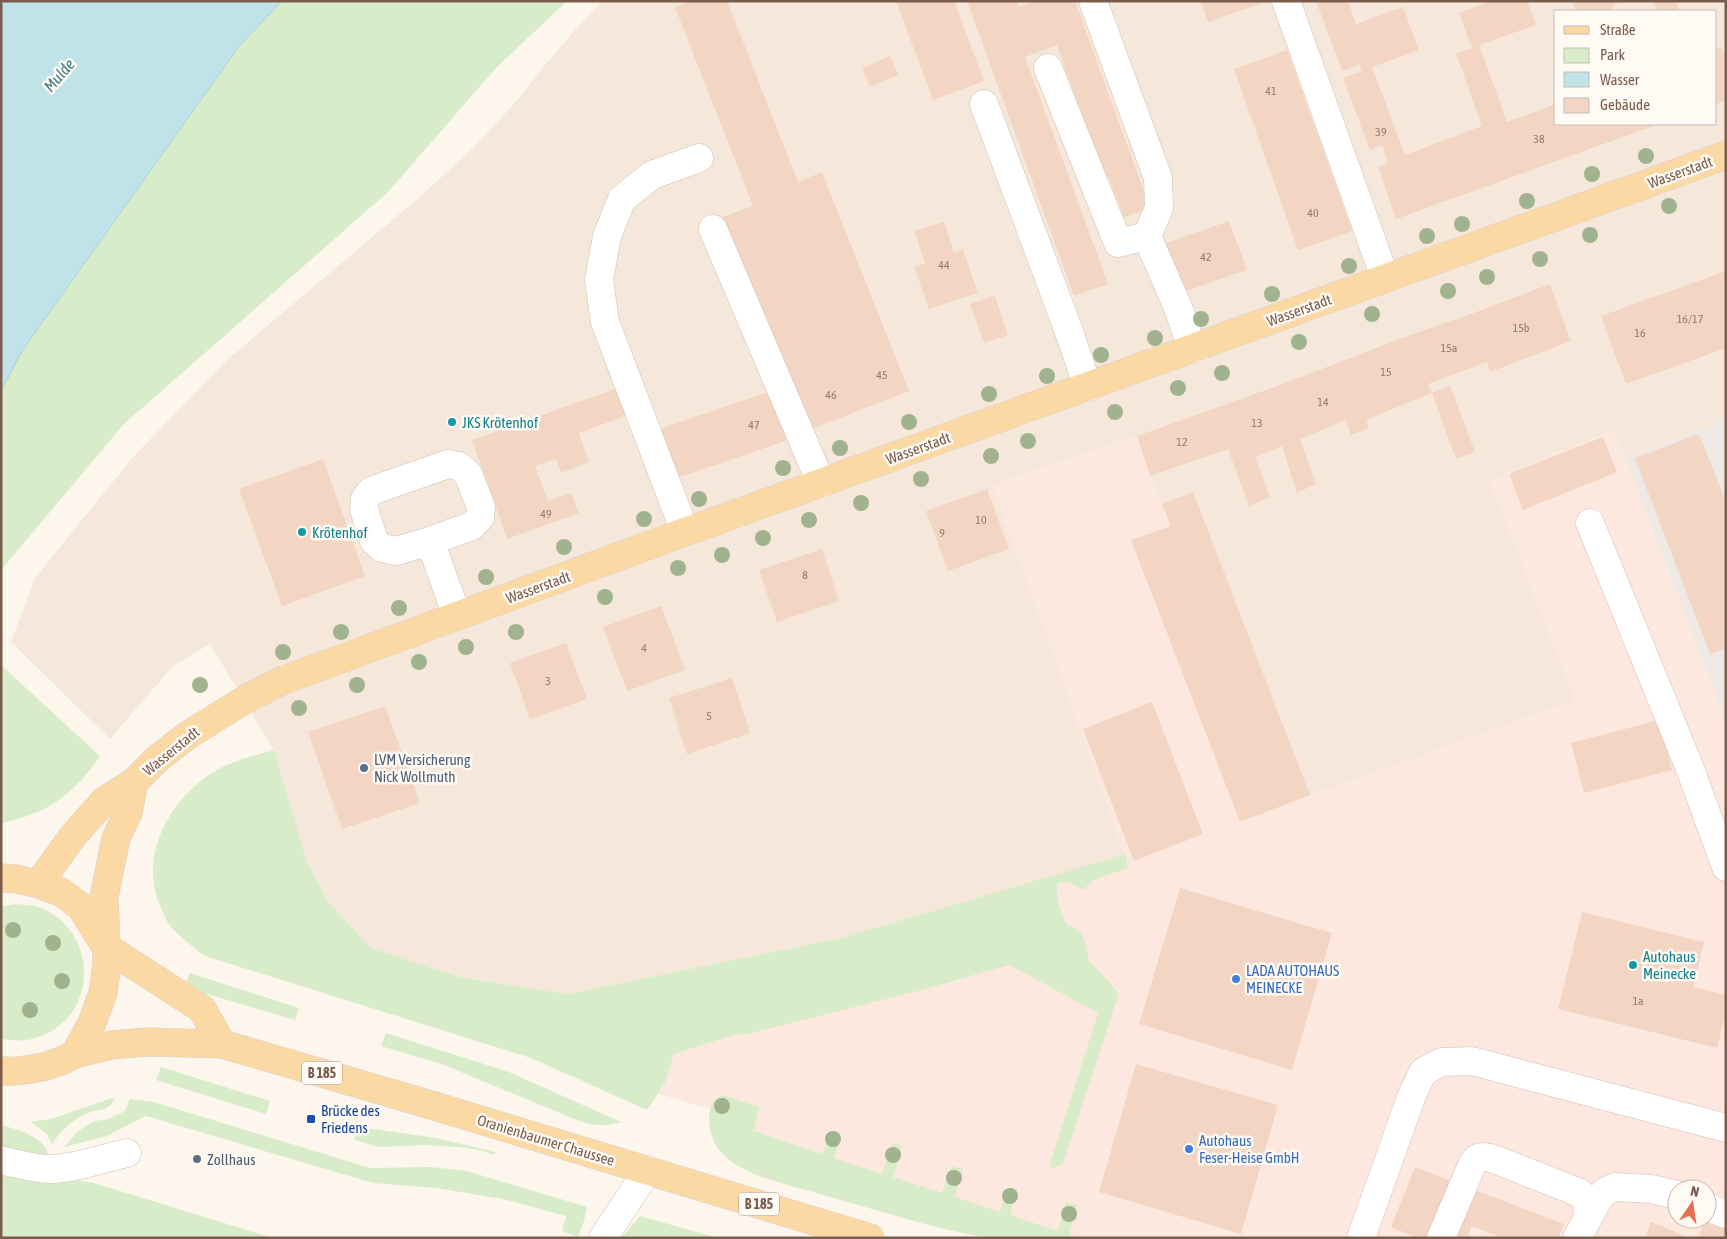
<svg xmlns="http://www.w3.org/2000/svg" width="1727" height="1239" viewBox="0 0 1727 1239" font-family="'Asap Condensed',sans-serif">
<rect width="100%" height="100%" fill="#fdf6ec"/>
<path fill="#f5e8da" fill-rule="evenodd" d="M603,1H1726V420L1625,458L1612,431L1490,480L1575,700L1279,807L1150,476L1136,436L993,485L1125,854L841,938L567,994L459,977L371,948L329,903L307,862L274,750L210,644L173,666L110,739L11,642L35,578L133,457L228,359L422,195L474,147L514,104L546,64L575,30ZM1556,11H1716V124H1556Z"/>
<path fill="#fde8e0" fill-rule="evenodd" d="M1612,431L1625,458L1726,722V1238H994L932,1226L861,1206L777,1181L746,1170L729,1159L716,1147L711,1132L710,1109L659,1094L665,1083L674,1054L734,1035L1046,878L1125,854L993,485L1137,436L1150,476L1279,807L1575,700L1490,480ZM1677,1189H1707V1219H1677Z"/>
<path fill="#efe9e4" d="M1726,420V722L1625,458Z"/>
<path fill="#d8ecc9" d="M282,1H567L496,68L388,192L124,424L1,570V391L22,351L240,45Z
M1,665L100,756C72,796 49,813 1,823Z
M274,750L307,862L329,903L371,948L459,977L567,994L841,938L1125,854L1128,868L1094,880L1083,890L1072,884L1063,882L1058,883C1055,894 1061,916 1067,925L1078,929L1084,938L1089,961L1119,993L1063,1164L1054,1168L1049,1167L1098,1013L1009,965L918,991L747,1034L734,1035L674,1054L665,1083L647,1110L531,1058L205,956C192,946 178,936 168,923C165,918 163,911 160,906C139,856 168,803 210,774C228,762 253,756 274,750Z
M16,904C22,905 29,905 35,906C100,926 101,1019 35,1038C24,1042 13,1040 1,1039V906Z
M190,973L299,1008L295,1020L200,992L185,984Z
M386,1033L509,1072L621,1122C603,1127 596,1126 579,1121L444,1065L381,1046Z
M161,1067L270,1101L266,1114L156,1080Z
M722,1095L760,1107L753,1131L823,1154L830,1131L841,1134L834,1158L882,1174L892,1143L902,1146L893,1177L942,1193L951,1166L963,1169L955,1197L1000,1212L1008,1187L1017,1189L1010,1215L1058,1231L1066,1202L1077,1205L1069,1234L1079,1238C1051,1238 1023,1239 996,1238C969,1236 940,1228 914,1221C883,1212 851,1203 820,1194C793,1186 762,1180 738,1166C720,1155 710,1141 709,1120C709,1110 711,1099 722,1095Z
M112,1098L115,1100C105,1112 104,1108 91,1112C74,1118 62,1129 52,1144L47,1134L31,1122L51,1119Z
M130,1099L154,1102L370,1168L431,1167L467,1171L587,1207L584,1221L578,1237L562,1231L566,1216L503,1199L436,1188L373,1183L146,1116L107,1136L64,1147L78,1131L95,1121L109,1119L125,1111Z
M1,1125C16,1129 47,1137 48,1156C48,1162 46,1169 45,1175L94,1183L273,1238H1Z
M360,1127L436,1138L495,1152L494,1155L480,1150L458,1147L427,1145L379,1147L354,1140Z
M640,1216L718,1238H621Z"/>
<path fill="#bfe3e8" stroke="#a5d3da" d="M1,1H282L240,45L22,351L1,391Z"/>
<path fill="#f3d5c3" d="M690,1H727L798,182L822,172L909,391L804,432L720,218L753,206L675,7Z
M896,1H954L984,81L933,100Z
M967,1H1017L1019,7L1034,1H1075L1150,208L1124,217L1109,177L1105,179L1057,45L1025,57L1108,284L1074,296Z
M1201,1H1266V2L1208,22Z
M1316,1H1348L1356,24L1403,7L1419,50L1372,67L1405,155L1482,126L1456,53L1472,48L1459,13L1491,1H1527L1536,25L1479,45L1507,122L1556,104V124H1659L1396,219L1378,167L1388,163L1382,145L1370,150L1343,78L1362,71L1359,65L1342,71Z
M1572,1H1622V2L1612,5L1614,11H1576Z
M1653,1H1676L1679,11H1657Z
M1721,47L1726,59V100L1716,104V49Z
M1287,50L1352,231L1298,250L1234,69Z
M890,56L898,75L870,87L862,68Z
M1229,221L1247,270L1183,292L1166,243Z
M944,222L954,253L963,249L978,293L929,309L914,267L925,263L914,231Z
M1726,271V348L1626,384L1601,316Z
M1550,284L1571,341L1490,372L1487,362L1428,384L1432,393L1366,420L1369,428L1351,435L1346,420L1300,439L1316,484L1297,493L1282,446L1255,457L1270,497L1249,506L1228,449L1150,476L1137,436L1280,385L1410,335L1471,314Z
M995,296L1008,335L984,343L970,304Z
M1450,385L1475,452L1456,459L1432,393Z
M618,388L628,415L579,433L589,462L561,473L556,459L535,466L548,501L571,493L579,513L507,539L472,440Z
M777,389L794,438L674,479L657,430Z
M1699,434L1726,502V648L1710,654L1635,458Z
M1603,437L1617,472L1523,510L1509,474Z
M323,459L365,576L282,606L239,489Z
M987,489L1009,549L948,571L926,511Z
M1193,492L1310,795L1240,822L1131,540L1171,526L1162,504Z
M822,549L839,601L777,622L759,570Z
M661,606L685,670L627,691L603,627Z
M566,643L587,699L530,719L510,663Z
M732,678L750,733L687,754L669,698Z
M1152,702L1203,834L1134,861L1083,729Z
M385,706L420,803L342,829L308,732Z
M1659,720L1672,770L1584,793L1571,743Z
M1180,888L1332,933L1292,1070L1139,1024Z
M1582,912L1704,942L1693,987L1726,995V1012L1717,1048L1558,1009Z
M1136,1064L1278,1105L1241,1234L1099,1192Z
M1415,1167L1564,1224L1558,1238H1502L1472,1226L1467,1238H1418L1391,1227Z
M1726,1200V1238H1698L1706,1219Z
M1651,1222L1690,1238H1645Z"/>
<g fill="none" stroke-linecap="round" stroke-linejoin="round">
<defs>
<path id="minor" d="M1093,1L1158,178L1159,208L1147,236
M1286,1L1385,278
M1048,68L1118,243L1147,236L1179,310L1192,349
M984,104L1068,329L1088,387
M713,229L821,483
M1590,523L1689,766L1726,867
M685,532L605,322L599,280L607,236L622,199L652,175L699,158
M430,541L396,551L382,548L374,541L364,509L365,499L371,491L448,464L459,466L468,474L481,507L480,517L472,526L430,541L457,616
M1,1160C17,1164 35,1169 51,1169C72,1169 105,1158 127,1153
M1707,1207L1726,1214
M603,1238L648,1170
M1361,1238L1412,1095L1423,1072L1441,1062L1472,1061L1726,1128
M1441,1238L1472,1165C1477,1155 1485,1156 1494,1159L1580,1193C1589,1200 1588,1208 1587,1218
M1577,1238L1599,1198L1606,1191L1615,1187L1651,1189L1677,1195"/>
<path id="major" d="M1,878L17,879L38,884L61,892L81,907L106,947L202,1009L222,1044
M38,884L73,836L104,801L134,782L157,759L188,735L246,699L281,681L685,532L1726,155
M75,1054L92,1023L103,993L107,963L104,897L116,838L128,813L134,782
M1,1071H18L43,1067L61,1061L75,1054L112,1045L146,1042L222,1044L421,1102L870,1238"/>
</defs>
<use href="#minor" stroke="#d1beb0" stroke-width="29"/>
<use href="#major" stroke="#dad1cd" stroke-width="29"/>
<use href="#minor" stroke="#fff" stroke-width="28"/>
<use href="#major" stroke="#fbd9a5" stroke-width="28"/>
</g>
<g fill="#a0b28e">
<circle cx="1646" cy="156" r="8"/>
<circle cx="1592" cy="174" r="8"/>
<circle cx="1527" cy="201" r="8"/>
<circle cx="1669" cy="206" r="8"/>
<circle cx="1462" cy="224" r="8"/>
<circle cx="1590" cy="235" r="8"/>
<circle cx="1427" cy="236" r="8"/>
<circle cx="1540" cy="259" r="8"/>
<circle cx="1349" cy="266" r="8"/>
<circle cx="1487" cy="277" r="8"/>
<circle cx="1448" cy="291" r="8"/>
<circle cx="1272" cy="294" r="8"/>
<circle cx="1372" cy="314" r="8"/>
<circle cx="1201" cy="319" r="8"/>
<circle cx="1155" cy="338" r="8"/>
<circle cx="1299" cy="342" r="8"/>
<circle cx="1101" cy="355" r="8"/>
<circle cx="1222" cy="373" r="8"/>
<circle cx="1047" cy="376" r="8"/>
<circle cx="1178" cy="388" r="8"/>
<circle cx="989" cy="394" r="8"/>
<circle cx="1115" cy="412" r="8"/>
<circle cx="909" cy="422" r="8"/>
<circle cx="1028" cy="441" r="8"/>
<circle cx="840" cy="448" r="8"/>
<circle cx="991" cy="456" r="8"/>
<circle cx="783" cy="468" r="8"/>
<circle cx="921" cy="479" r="8"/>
<circle cx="699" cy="499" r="8"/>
<circle cx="861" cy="503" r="8"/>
<circle cx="644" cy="519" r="8"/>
<circle cx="809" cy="520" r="8"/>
<circle cx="763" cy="538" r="8"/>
<circle cx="564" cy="547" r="8"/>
<circle cx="722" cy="555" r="8"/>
<circle cx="678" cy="568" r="8"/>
<circle cx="486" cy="577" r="8"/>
<circle cx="605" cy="597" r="8"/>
<circle cx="399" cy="608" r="8"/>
<circle cx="341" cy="632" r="8"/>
<circle cx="516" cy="632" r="8"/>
<circle cx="466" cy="647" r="8"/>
<circle cx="283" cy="652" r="8"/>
<circle cx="419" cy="662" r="8"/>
<circle cx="200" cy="685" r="8"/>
<circle cx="357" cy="685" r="8"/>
<circle cx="299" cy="708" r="8"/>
<circle cx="13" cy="930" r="8"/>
<circle cx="53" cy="943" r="8"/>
<circle cx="62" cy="981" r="8"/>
<circle cx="30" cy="1010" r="8"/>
<circle cx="722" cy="1106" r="8"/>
<circle cx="833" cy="1139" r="8"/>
<circle cx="893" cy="1155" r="8"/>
<circle cx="954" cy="1178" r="8"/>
<circle cx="1010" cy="1196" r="8"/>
<circle cx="1069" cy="1214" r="8"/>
</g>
<g fill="#0f9aa8" stroke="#fffaf3" stroke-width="2">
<circle cx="452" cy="422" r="5"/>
<circle cx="302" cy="532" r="5"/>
<circle cx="1633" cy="965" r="5"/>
</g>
<g fill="#5c6f8a" stroke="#fffaf3" stroke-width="2">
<circle cx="364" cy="768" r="5"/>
<circle cx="197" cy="1159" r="5"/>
</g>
<g fill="#3f7fe0" stroke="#fffaf3" stroke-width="2">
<circle cx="1236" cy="979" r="5"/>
<circle cx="1189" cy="1149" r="5"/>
</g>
<rect fill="#1a4fb4" stroke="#fffaf3" stroke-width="2" x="306" y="1114" width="10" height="10" rx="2.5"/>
<g text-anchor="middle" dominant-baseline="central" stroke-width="5" stroke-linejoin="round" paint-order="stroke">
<g font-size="12" fill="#987a6a">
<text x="1271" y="91">41</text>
<text x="1381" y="132">39</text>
<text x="1539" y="139">38</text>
<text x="1313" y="213">40</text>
<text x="1206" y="257">42</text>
<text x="944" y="265">44</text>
<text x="1690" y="319">16/17</text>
<text x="1521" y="328">15b</text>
<text x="1640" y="333">16</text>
<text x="1449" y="348">15a</text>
<text x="1386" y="372">15</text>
<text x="882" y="375">45</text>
<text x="831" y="395">46</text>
<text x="1323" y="402">14</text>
<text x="1257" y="423">13</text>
<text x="754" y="425">47</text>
<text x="1182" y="442">12</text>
<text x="546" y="514">49</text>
<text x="981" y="520">10</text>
<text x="942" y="533">9</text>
<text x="805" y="575">8</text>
<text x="644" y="648">4</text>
<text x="548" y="681">3</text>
<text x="709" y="716">5</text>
<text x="1638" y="1001">1a</text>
</g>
<g fill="#fffaf3" stroke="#a28b7f" stroke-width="1">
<rect x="302" y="1061.5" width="40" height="23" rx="4"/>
<rect x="739" y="1192.5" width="40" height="23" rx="4"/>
</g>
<g font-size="14" font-weight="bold" fill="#7a5c4d">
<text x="322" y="1073">B 185</text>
<text x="759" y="1204">B 185</text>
</g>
<g font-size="15" fill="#7a5c4d" stroke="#fffaf3">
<text transform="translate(1680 172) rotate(-20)">Wasserstadt</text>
<text transform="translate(1299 310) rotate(-20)">Wasserstadt</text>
<text transform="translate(918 448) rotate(-20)">Wasserstadt</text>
<text transform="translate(538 587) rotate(-20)">Wasserstadt</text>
<text transform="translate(171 751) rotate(-39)">Wasserstadt</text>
<text transform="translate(546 1140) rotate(17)">Oranienbaumer Chaussee</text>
</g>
<g font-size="15" fill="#0d838f" stroke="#fffaf3" text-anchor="start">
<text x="462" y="422">JKS Krötenhof</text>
<text x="312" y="532">Krötenhof</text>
<text x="1643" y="956">Autohaus<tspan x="1643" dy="17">Meinecke</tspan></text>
</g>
<g font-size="15" fill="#4e5e75" stroke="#fffaf3" text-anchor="start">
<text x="374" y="759">LVM Versicherung<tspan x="374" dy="17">Nick Wollmuth</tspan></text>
<text x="207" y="1159">Zollhaus</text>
</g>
<g font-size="15" fill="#366cbe" stroke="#fffaf3" text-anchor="start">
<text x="1246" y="970">LADA AUTOHAUS<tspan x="1246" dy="17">MEINECKE</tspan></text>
<text x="1199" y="1140">Autohaus<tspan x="1199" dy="17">Feser-Heise GmbH</tspan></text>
</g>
<g font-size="15" fill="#164399" stroke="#fffaf3" text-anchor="start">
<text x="321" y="1110">Brücke des<tspan x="321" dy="17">Friedens</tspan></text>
</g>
<g font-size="16" font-style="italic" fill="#437c86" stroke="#fffaf3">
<text transform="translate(59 75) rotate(-49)">Mulde</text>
</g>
</g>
<rect width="1727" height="1239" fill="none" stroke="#7a5c4d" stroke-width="5"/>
<rect x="1554" y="10" width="162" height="115" fill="#fffaf3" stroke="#cabbb1"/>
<rect x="1564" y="26" width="25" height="8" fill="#fbd9a5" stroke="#cabbb1"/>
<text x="1600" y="35" font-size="15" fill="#7a5c4d">Straße</text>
<rect x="1564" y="48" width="25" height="15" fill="#d8ecc9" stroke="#cabbb1"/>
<text x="1600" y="60" font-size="15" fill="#7a5c4d">Park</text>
<rect x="1564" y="72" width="25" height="15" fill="#bfe3e8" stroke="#cabbb1"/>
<text x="1600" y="85" font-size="15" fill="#7a5c4d">Wasser</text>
<rect x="1564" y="98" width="25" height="15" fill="#f3d5c3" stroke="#cabbb1"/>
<text x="1600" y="110" font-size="15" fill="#7a5c4d">Gebäude</text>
<g transform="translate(1692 1204) rotate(13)"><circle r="24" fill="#fffaf3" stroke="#cabbb1"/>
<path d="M0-4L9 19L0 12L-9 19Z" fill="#e76f51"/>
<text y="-8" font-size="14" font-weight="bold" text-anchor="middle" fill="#7a5c4d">N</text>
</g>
</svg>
